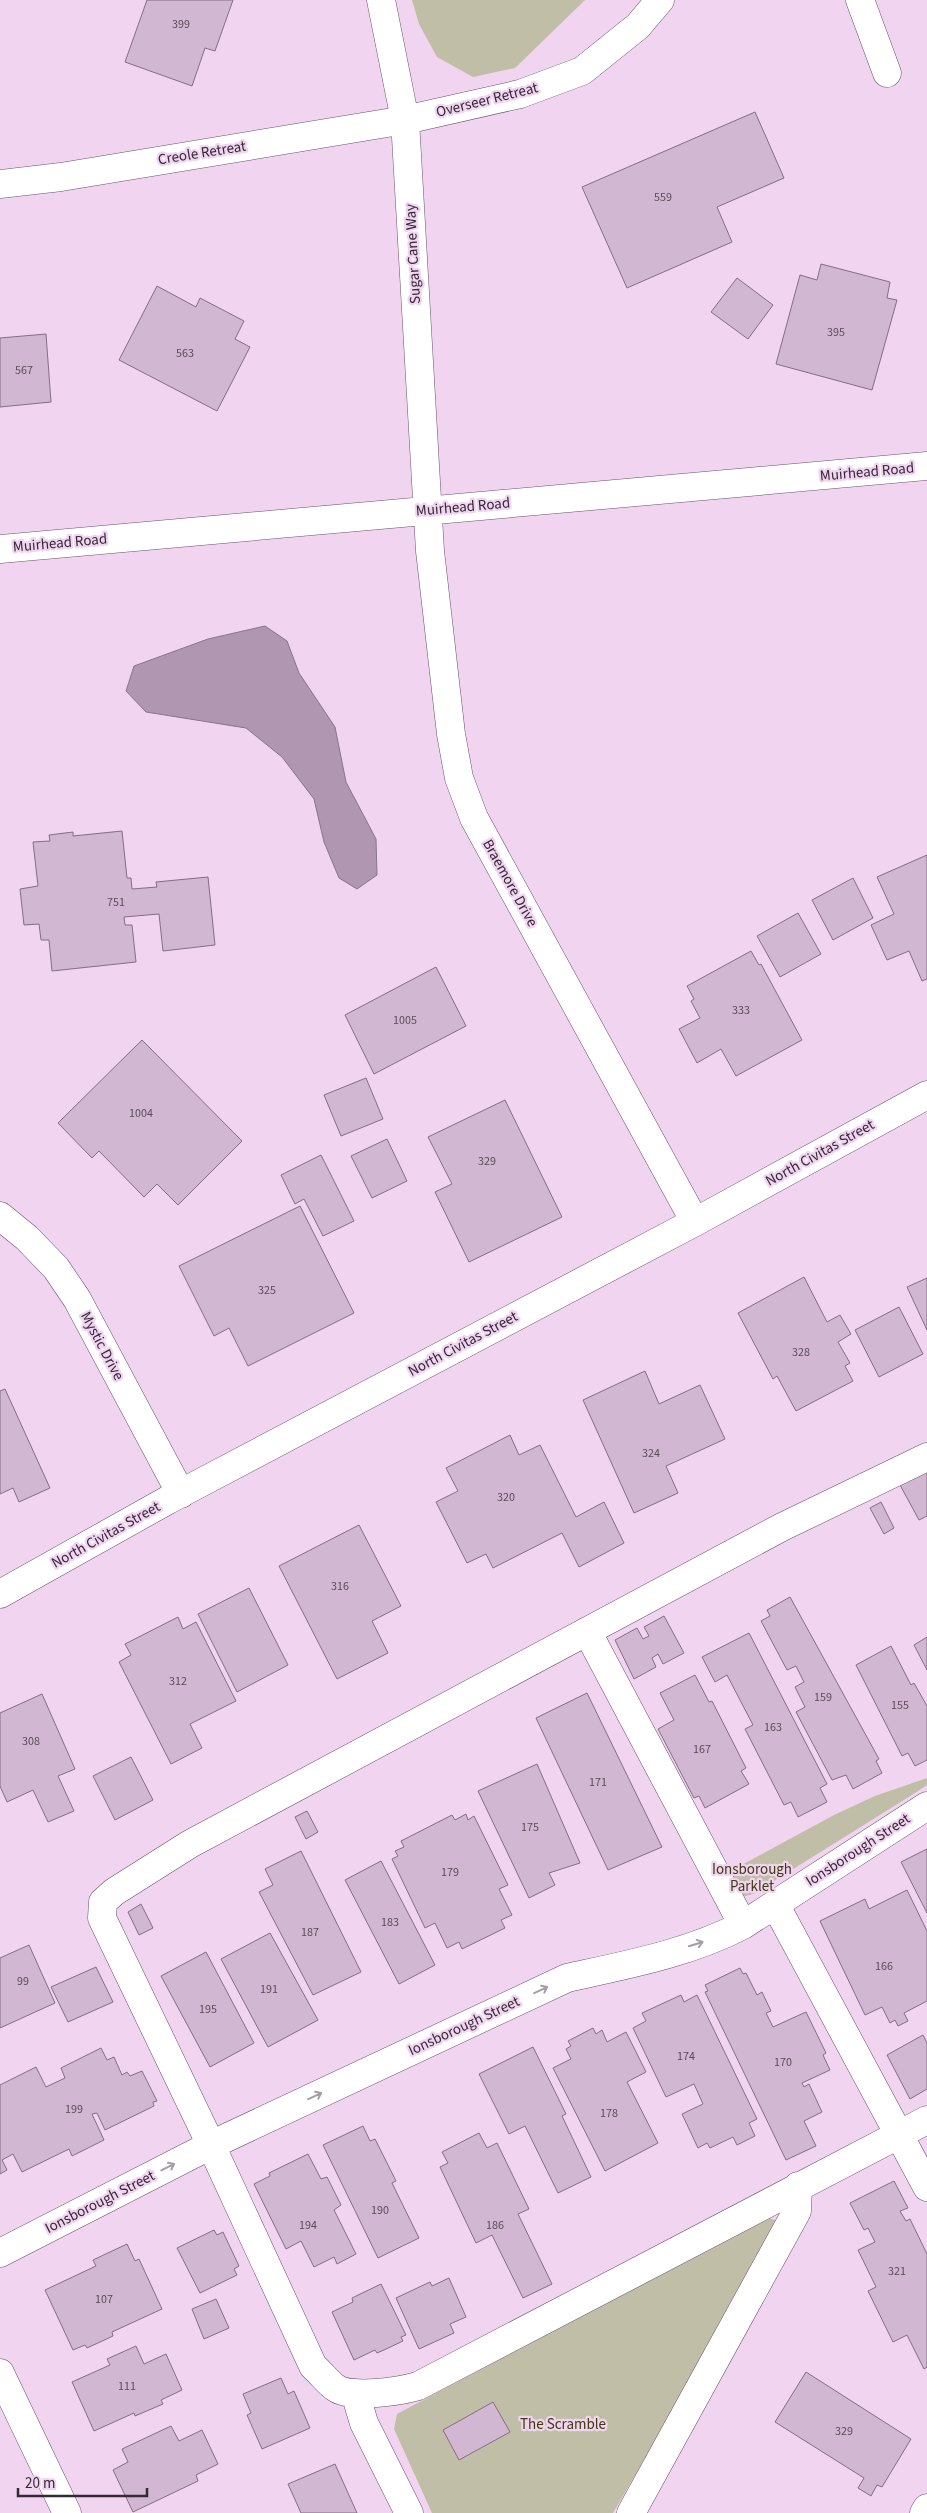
<svg xmlns="http://www.w3.org/2000/svg" width="927" height="2513" viewBox="0 0 927 2513" font-family="'Source Sans 3',sans-serif">
<rect width="100%" height="100%" fill="#f0d4f0"/>
<path fill="#c0bea6" d="M412,0H585L515,68L473,77L437,57L419,24Z
M927,1778V1785L907,1798L753,1894L742,1897L727,1873L834,1815L875,1796Z
M767,2217L777,2221L752,2274L613,2513H432L394,2429L397,2414Z"/>
<path fill="#b096b0" stroke="#8b758b" d="M265,626L287,641L299,673L335,727L346,782L376,839L377,875L357,889L339,878L324,842L314,799L282,757L246,728L146,712L126,691L134,666L208,639Z"/>
<path fill="#d1b7d1" stroke="#866d86" d="M147,0H233L215,51L205,48L192,86L125,62Z
M755,112L784,178L717,207L732,242L627,288L582,187Z
M821,264L890,282L887,298L897,300L872,390L776,364L800,275L817,280Z
M737,278L773,305L748,339L711,312Z
M157,286L196,307L200,298L244,321L235,339L250,347L217,411L119,360Z
M46,334L51,402L0,407V338Z
M122,831L127,878H131L132,889L157,887L156,882L208,877L215,945L163,951L159,914L124,917L125,925H132L136,962L52,971L49,940H41L39,924L24,925L20,889L38,886L33,842L50,841L49,835L73,832V836Z
M927,855V979L922,981L909,951L887,960L871,925L894,914L877,877Z
M853,878L873,918L833,940L812,900Z
M798,913L821,954L780,977L757,936Z
M751,951L759,965L761,964L802,1040L736,1076L721,1049L697,1063L679,1029L700,1018L691,1001L694,999L687,986Z
M436,967L466,1026L374,1074L345,1015Z
M142,1040L242,1141L178,1205L157,1184L144,1197L99,1151L92,1158L58,1123Z
M366,1078L383,1119L341,1136L324,1095Z
M505,1100L562,1217L469,1262L435,1192L452,1184L428,1137Z
M387,1139L407,1181L372,1198L351,1156Z
M321,1155L354,1221L323,1236L304,1199L295,1204L281,1175Z
M300,1206L354,1313L248,1366L229,1328L214,1336L179,1266Z
M804,1277L827,1322L840,1315L851,1334L838,1342L850,1363L845,1366L853,1381L796,1411L777,1376L773,1379L738,1313Z
M927,1278V1330L907,1287Z
M899,1307L923,1354L879,1377L855,1330Z
M645,1371L659,1404L700,1385L725,1439L666,1466L678,1493L634,1513L583,1400Z
M5,1389L50,1488L19,1502L13,1488L0,1494V1391Z
M510,1435L519,1455L540,1445L576,1517L604,1502L624,1543L579,1567L562,1533L493,1568L486,1554L467,1563L436,1502L458,1491L446,1468Z
M927,1470V1516L919,1520L900,1485Z
M881,1502L894,1528L884,1534L870,1508Z
M359,1525L401,1606L372,1621L388,1653L337,1679L279,1566Z
M249,1588L288,1665L237,1692L198,1614Z
M790,1597L879,1759L876,1761L882,1773L853,1789L846,1775L832,1780L796,1712L805,1707L795,1687L804,1682L796,1666L787,1670L761,1621L770,1616L767,1610Z
M664,1616L684,1653L663,1664L658,1654L652,1658L656,1667L634,1679L615,1640L637,1628L643,1639L649,1636L644,1627Z
M178,1617L183,1629L196,1622L236,1701L190,1724L202,1748L171,1764L119,1662L131,1655L125,1644Z
M749,1633L827,1784L820,1788L827,1802L798,1817L791,1802L784,1805L745,1729L753,1725L727,1675L715,1682L702,1657Z
M927,1637V1670L914,1645Z
M891,1646L911,1685L914,1683L927,1706V1760L915,1766L908,1753L902,1756L856,1665Z
M695,1675L709,1702L712,1701L746,1768L741,1771L749,1784L705,1808L699,1796L694,1798L658,1729L674,1720L660,1693Z
M587,1693L662,1847L608,1870L536,1718Z
M42,1694L75,1769L58,1776L74,1811L48,1822L33,1790L7,1802L0,1786V1713Z
M131,1757L153,1800L115,1820L93,1776Z
M537,1764L580,1863L549,1873L555,1885L529,1898L478,1791Z
M307,1811L318,1832L306,1839L295,1817Z
M466,1814L468,1820L474,1816L508,1885L499,1889L512,1915L501,1920L505,1928L462,1949L459,1942L447,1948L435,1923L425,1928L392,1859L398,1856L395,1851L404,1847L401,1841L452,1815L455,1820Z
M927,1849V1913L901,1862Z
M301,1851L361,1972L313,1995L259,1892L273,1885L265,1869Z
M381,1861L435,1965L399,1984L345,1880Z
M907,1890L927,1931V2001L904,2013L908,2021L898,2026L895,2020L890,2023L882,2007L865,2015L820,1921L865,1899L869,1909Z
M141,1904L153,1928L139,1935L128,1912Z
M270,1933L318,2020L268,2047L221,1959Z
M29,1945L55,2003L0,2028V1958Z
M206,1952L254,2043L210,2067L161,1976Z
M96,1967L113,2002L68,2022L51,1987Z
M740,1968L743,1974L746,1973L757,1995L762,1992L771,2011L766,2013L773,2027L806,2012L826,2053L823,2055L830,2070L802,2083L804,2087L809,2084L822,2112L804,2121L816,2146L786,2160L705,1992L708,1991L705,1985Z
M681,1995L684,2002L697,1995L757,2119L749,2123L755,2136L737,2145L733,2137L710,2148L707,2143L698,2148L682,2114L703,2104L694,2084L666,2097L633,2028L646,2021L642,2013Z
M593,2028L596,2034L602,2030L607,2042L626,2032L646,2072L627,2082L658,2143L605,2171L553,2068L571,2059L566,2049L571,2046L568,2041Z
M923,2035L927,2043V2089L910,2099L887,2055Z
M533,2047L566,2114L562,2116L591,2177L558,2193L525,2126L509,2134L479,2074Z
M101,2048L107,2060L114,2057L122,2075L127,2072L130,2076L142,2071L157,2101L153,2102L154,2106L105,2130L97,2113L92,2114L104,2140L72,2156L69,2149L22,2172L13,2154L2,2160L7,2170L0,2174V2085L36,2067L46,2087L65,2078L61,2068Z
M363,2126L370,2141L375,2139L396,2181L392,2183L419,2238L378,2258L323,2145Z
M479,2133L487,2148L497,2143L529,2209L518,2214L552,2284L523,2298L492,2235L476,2243L440,2167L448,2163L442,2152Z
M308,2154L321,2179L327,2177L341,2205L334,2210L356,2254L337,2264L334,2257L314,2267L301,2241L286,2249L254,2184L270,2176L269,2173Z
M894,2181L908,2208L900,2211L906,2221L910,2219L927,2254V2367L924,2369L907,2335L893,2342L868,2291L876,2287L858,2250L875,2242L868,2228L864,2230L850,2203Z
M214,2230L217,2235L223,2232L239,2266L234,2269L237,2275L200,2293L177,2248Z
M127,2244L135,2261L139,2259L162,2309L112,2332L113,2336L87,2348L85,2345L73,2350L45,2290L96,2266L93,2260Z
M449,2278L466,2317L450,2324L454,2333L419,2349L396,2298L430,2282L432,2286Z
M381,2284L406,2335L401,2337L403,2341L384,2350L377,2353L375,2350L354,2360L332,2312L353,2302L352,2298Z
M216,2299L229,2328L204,2339L192,2309Z
M136,2346L144,2364L166,2354L182,2390L161,2400L163,2404L135,2416L134,2413L94,2431L72,2382L110,2365L107,2359Z
M806,2372L911,2439L882,2487L877,2485L871,2496L858,2488L864,2478L775,2422Z
M281,2378L288,2394L294,2391L310,2428L262,2449L247,2415L251,2413L243,2394Z
M493,2402L510,2432L459,2460L443,2430Z
M171,2426L179,2441L202,2430L218,2464L196,2475L198,2481L133,2512L113,2470L128,2462L122,2449Z
M335,2464L357,2513H301L288,2484Z"/>
<g fill="none" stroke-linecap="round" stroke-linejoin="round">
<defs>
<path id="minor" d="M381,0L405,120L430,551L451,734L459,778L474,818L695,1222
M860,0L887,73
M0,184L61,177L405,120L520,94L582,71L638,26L660,0
M0,549L927,466
M0,1216L27,1238L56,1268L77,1299L181,1494
M927,1457L782,1527L190,1844L114,1892L103,1902L102,1918L211,2145L313,2366C321,2373 328,2383 336,2388C351,2399 401,2391 418,2386L927,2120
M0,1594L168,1500L695,1222L927,1095
M587,1631L743,1925
M775,1904L927,2187
M0,2253L211,2145L567,1978C626,1965 690,1953 743,1925L927,1806
M0,2373L67,2513
M355,2393L364,2423L409,2513
M631,2513L797,2211L798,2186
M924,2513L927,2508"/>
</defs>
<use href="#minor" stroke="#6a526a" stroke-width="29"/>
<use href="#minor" stroke="#fff" stroke-width="28"/>
</g>
<defs><path id="oneway-shaft" d="M-6 0H5M1.5-3L5.5 0L1.5 3" fill="none" stroke-width="1.6" stroke-linecap="round" stroke-linejoin="round" transform="scale(1.25)"/></defs>
<g stroke="#a49fa4">
<use href="#oneway-shaft" transform="translate(696 1944) rotate(-17)"/>
<use href="#oneway-shaft" transform="translate(541 1990) rotate(-25)"/>
<use href="#oneway-shaft" transform="translate(315 2096) rotate(-25)"/>
<use href="#oneway-shaft" transform="translate(168 2167) rotate(-27)"/>
</g>
<g text-anchor="middle" dominant-baseline="central" stroke-width="4.5" stroke-linejoin="round" paint-order="stroke">
<g font-size="12" fill="#5b4c5b">
<text x="181" y="24">399</text>
<text x="663" y="197">559</text>
<text x="836" y="332">395</text>
<text x="185" y="353">563</text>
<text x="24" y="370">567</text>
<text x="116" y="902">751</text>
<text x="741" y="1010">333</text>
<text x="405" y="1020">1005</text>
<text x="141" y="1113">1004</text>
<text x="487" y="1161">329</text>
<text x="267" y="1290">325</text>
<text x="801" y="1352">328</text>
<text x="651" y="1453">324</text>
<text x="506" y="1497">320</text>
<text x="340" y="1586">316</text>
<text x="178" y="1681">312</text>
<text x="823" y="1697">159</text>
<text x="900" y="1705">155</text>
<text x="773" y="1727">163</text>
<text x="31" y="1741">308</text>
<text x="702" y="1749">167</text>
<text x="598" y="1782">171</text>
<text x="530" y="1827">175</text>
<text x="450" y="1872">179</text>
<text x="390" y="1922">183</text>
<text x="310" y="1932">187</text>
<text x="884" y="1966">166</text>
<text x="23" y="1981">99</text>
<text x="269" y="1989">191</text>
<text x="208" y="2009">195</text>
<text x="686" y="2056">174</text>
<text x="783" y="2062">170</text>
<text x="74" y="2109">199</text>
<text x="609" y="2113">178</text>
<text x="380" y="2210">190</text>
<text x="308" y="2225">194</text>
<text x="495" y="2225">186</text>
<text x="897" y="2271">321</text>
<text x="104" y="2299">107</text>
<text x="127" y="2386">111</text>
<text x="844" y="2431">329</text>
</g>
<g font-size="15" fill="#342934" stroke="#f0d4f0">
<text transform="translate(487 100) rotate(-14)">Overseer Retreat</text>
<text transform="translate(202 153) rotate(-9)">Creole Retreat</text>
<text transform="translate(413 254) rotate(-93)">Sugar Cane Way</text>
<text transform="translate(867 472) rotate(-5)">Muirhead Road</text>
<text transform="translate(463 507) rotate(-5)">Muirhead Road</text>
<text transform="translate(60 543) rotate(-5)">Muirhead Road</text>
<text transform="translate(510 883) rotate(61)">Braemore Drive</text>
<text transform="translate(820 1153) rotate(-29)">North Civitas Street</text>
<text transform="translate(463 1344) rotate(-28)">North Civitas Street</text>
<text transform="translate(102 1346) rotate(62)">Mystic Drive</text>
<text transform="translate(106 1535) rotate(-29)">North Civitas Street</text>
<text transform="translate(858 1850) rotate(-33)">Ionsborough Street</text>
<text transform="translate(464 2026) rotate(-25)">Ionsborough Street</text>
<text transform="translate(100 2202) rotate(-27)">Ionsborough Street</text>
</g>
<g font-size="15" fill="#3f3a0f" stroke="#f0d4f0">
<text x="752" y="1869">Ionsborough<tspan x="752" dy="17">Parklet</tspan></text>
<text x="563" y="2424">The Scramble</text>
</g>
</g>
<path d="M18 2488v8h129v-8" fill="none" stroke="#342934" stroke-width="2.5"/>
<text x="25" y="2488" font-size="15" fill="#342934" stroke="#f0d4f0" stroke-width="4" paint-order="stroke">20 m</text>
</svg>
